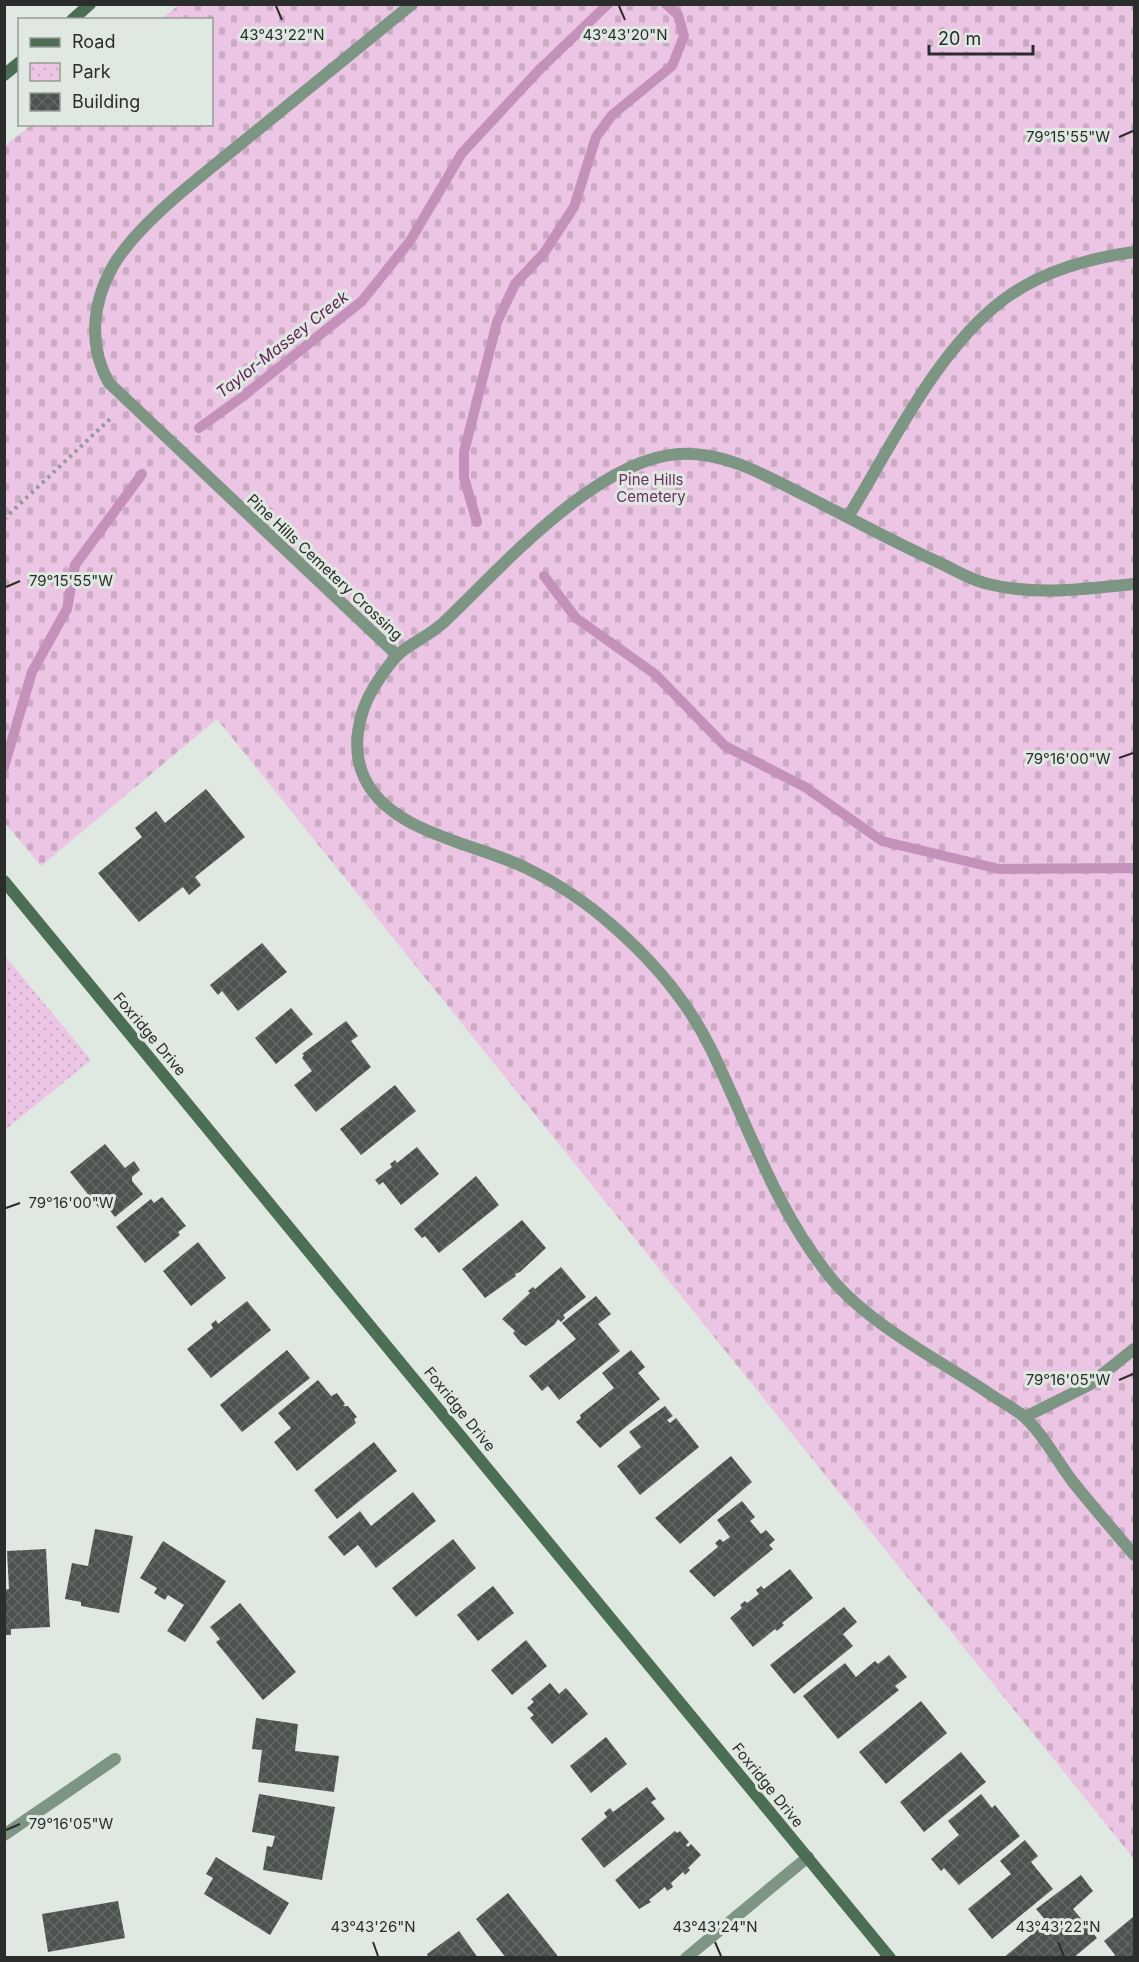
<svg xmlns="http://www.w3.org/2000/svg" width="1139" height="1962" viewBox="0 0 1139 1962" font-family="Inter,sans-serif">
<defs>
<pattern id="cemetery-stones" width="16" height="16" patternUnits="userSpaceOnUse" patternTransform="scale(1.5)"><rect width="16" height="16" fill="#ebc5e3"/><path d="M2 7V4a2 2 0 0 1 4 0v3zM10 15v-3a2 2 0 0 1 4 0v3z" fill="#caaac3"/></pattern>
<pattern id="park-dots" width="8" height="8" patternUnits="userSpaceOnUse" patternTransform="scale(1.5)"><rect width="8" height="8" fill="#ebc5e3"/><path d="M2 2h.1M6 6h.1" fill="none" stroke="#caaac3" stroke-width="1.8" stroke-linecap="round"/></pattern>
<pattern id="building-cross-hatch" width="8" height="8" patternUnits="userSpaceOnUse" patternTransform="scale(1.5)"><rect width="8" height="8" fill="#4c524d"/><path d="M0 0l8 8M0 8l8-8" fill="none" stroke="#636864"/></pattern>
</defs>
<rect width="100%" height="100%" fill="#e0e8e2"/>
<path fill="url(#cemetery-stones)" d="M179,5H1134V1859L217,719L41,866L5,823V146L31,125L212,124V20L161,19Z"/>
<path fill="url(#park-dots)" d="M5,956L91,1060L5,1130H4Z"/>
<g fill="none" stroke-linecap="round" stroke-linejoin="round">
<path stroke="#c491bb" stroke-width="10" d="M199,428L242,397L362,301L410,241L462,153L541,68L608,4
M477,522L464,478V452L497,322L515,284L544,253L574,207L596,137L612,115L672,66L684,36L678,15L666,4
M544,576L576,618L655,674L725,746L805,787L882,841L999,869L1134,868
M4,767L32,672L67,609L75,565L142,474"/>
</g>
<path fill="url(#building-cross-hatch)" d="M206,789L245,837L195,877L201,885L189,895L183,887L139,922L98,873L142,837L135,828L156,811L165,823Z
M262,943L287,972L238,1011L222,991L218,995L210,985Z
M291,1008L313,1034L276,1064L255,1038Z
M346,1021L358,1036L351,1041L371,1067L316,1112L294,1085L312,1071L302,1058L304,1055L302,1054Z
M395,1085L416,1111L361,1155L340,1129Z
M105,1144L125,1168L134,1161L140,1170L132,1177V1181L143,1194L115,1217L104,1203L99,1208L70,1172Z
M417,1147L439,1174L401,1205L383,1182L379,1185L375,1180L392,1167L390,1164L395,1160L397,1163Z
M476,1176L499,1205L439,1253L425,1236L422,1238L414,1229Z
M162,1197L186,1226L178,1232L180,1235L145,1263L116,1227L151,1199L154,1203Z
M522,1220L546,1248L520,1272L515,1274L516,1276L485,1298L462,1269Z
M198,1242L226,1278L191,1306L163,1271Z
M561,1267L586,1297L563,1315L565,1318L561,1322L558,1319L555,1324L526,1346L521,1343L513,1333L515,1331L502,1319L530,1293L528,1291L533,1287L535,1289Z
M596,1296L611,1314L598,1324L620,1351L559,1400L548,1386L542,1391L529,1376L576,1339L562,1323Z
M247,1301L271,1330L211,1378L187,1349L213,1328L211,1324L216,1320L218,1324Z
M287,1350L310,1378L242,1432L220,1405Z
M631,1350L645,1367L638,1373L660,1399L600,1448L576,1422L581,1418L580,1415L614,1388L602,1373Z
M318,1380L331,1396L337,1393L345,1404L343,1406H348L357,1417L354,1419L356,1423L297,1471L274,1442L291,1428L278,1413Z
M665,1406L673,1416L667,1420L670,1423L676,1418L699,1447L640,1495L617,1466L641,1447L629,1432Z
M374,1442L397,1471L337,1519L314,1490Z
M731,1456L752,1482L680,1544L655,1518Z
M413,1492L436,1521L376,1568L358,1545L344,1556L328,1537L360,1511L371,1526Z
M742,1501L755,1517L750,1521L761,1534L766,1530L775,1540L769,1545L773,1549L714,1597L689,1571L718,1547L715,1543L720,1539L723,1542L730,1537L717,1520Z
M95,1529L133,1536L119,1613L81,1606V1602L65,1599L72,1563L88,1566Z
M453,1539L476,1568L416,1617L392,1588Z
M163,1541L226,1581L185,1642L167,1631L184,1605L168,1595L165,1600L154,1593L157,1588L140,1578Z
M46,1549L50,1627L11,1629V1635H4V1590L9,1589L7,1551Z
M790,1569L813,1598L782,1623L784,1625L777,1631L775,1629L753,1647L730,1618L742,1608L740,1605L745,1601L747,1603L759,1594L756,1590L761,1586L764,1589Z
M493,1586L514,1613L478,1641L457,1615Z
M240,1603L296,1672L263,1700L216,1642L220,1639L210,1627Z
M844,1607L857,1622L843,1634L853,1646L794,1694L770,1665Z
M526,1640L547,1666L512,1695L491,1670Z
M889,1655L907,1677L895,1686L899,1690L838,1739L803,1696L845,1663L856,1677L875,1661L878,1664Z
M550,1683L559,1694L566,1688L588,1714L552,1744L530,1718L534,1715L527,1708L534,1702L531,1699Z
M921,1701L947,1733L886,1784L859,1752Z
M256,1718L298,1724L295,1751L339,1756L334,1792L258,1782L262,1750L252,1749Z
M606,1737L627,1764L591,1793L570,1766Z
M961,1752L986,1782L924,1832L900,1802Z
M647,1787L656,1799L651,1802L665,1819L604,1868L581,1839L607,1817L604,1813L610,1808L613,1812Z
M259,1794L335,1807L322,1880L263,1870L267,1846L272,1847L275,1836L252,1832Z
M981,1794L992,1808L995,1805L1020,1836L959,1885L944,1868L941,1871L931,1859L959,1835L948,1821Z
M675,1831L677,1833L680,1831L689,1842L686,1845L688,1847L691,1844L701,1855L688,1868L690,1870L685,1875L683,1872L671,1883L673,1887L667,1891L665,1887L649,1900L651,1902L639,1909L615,1880Z
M1025,1840L1038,1856L1031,1862L1053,1889L992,1939L968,1909L1011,1874L1000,1861Z
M216,1857L289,1903L270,1935L204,1894L213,1878L206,1874Z
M1081,1875L1093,1891L1073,1909L1097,1938L1073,1958H1003L1047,1922L1036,1909Z
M508,1893L557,1955V1958H506L476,1919Z
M118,1901L125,1938L48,1952L42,1914Z
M1133,1917L1134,1958H1112L1115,1955L1104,1941Z
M459,1931L478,1958H429L427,1954Z"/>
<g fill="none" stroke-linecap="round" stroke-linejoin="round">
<path stroke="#949a96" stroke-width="4" stroke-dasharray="3 4.5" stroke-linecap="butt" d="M4,519L112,417"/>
<path stroke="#7d9583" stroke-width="12" d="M848,517C892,445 936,351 1003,300C1040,272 1090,258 1134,252
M1134,584C1085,589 1037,596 988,584C971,580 955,570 940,563C895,543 852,519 808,497C768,477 725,451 679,454C596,459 501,568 443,623C430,635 413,642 400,653C390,662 381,676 374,687C358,713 351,749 364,777C389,833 476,843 526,868C557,883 587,903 613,926C652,960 688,1002 711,1049C748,1125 774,1206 827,1273C863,1321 937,1359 987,1392C998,1400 1012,1407 1022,1415C1042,1432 1057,1461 1073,1482C1093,1507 1114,1531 1134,1555
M397,655L109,383C88,346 92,303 113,266C139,222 198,179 238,146C296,99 354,52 412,4
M1025,1417L1089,1385L1134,1349"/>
<path stroke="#7d9583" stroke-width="12" d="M4,1835L115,1759
M686,1958L808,1857"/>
<path stroke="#4b6e55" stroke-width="12" d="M72,20L90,4
M4,75L20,62
M4,881L890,1958"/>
</g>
<path fill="none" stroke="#2a2d2b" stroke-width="2" d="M276,6L282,20M619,6L625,20M1119,137L1133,131M6,587L20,581M1119,758L1133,753M6,1208L20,1203M1119,1380L1133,1374M6,1830L20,1824M373,1942L378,1956M715,1942L721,1956M1058,1942L1064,1956"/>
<g text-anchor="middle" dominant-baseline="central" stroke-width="6" stroke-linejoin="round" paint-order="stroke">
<g font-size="15" fill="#6c2e63" stroke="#e0e8e2">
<text x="651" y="479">Pine Hills<tspan x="651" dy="17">Cemetery</tspan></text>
</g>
<g font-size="15" fill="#2a2d2b" stroke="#e0e8e2">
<text transform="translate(325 567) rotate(43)">Pine Hills Cemetery Crossing</text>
<text transform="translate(150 1034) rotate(50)">Foxridge Drive</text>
<text transform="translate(460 1409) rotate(51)">Foxridge Drive</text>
<text transform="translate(768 1785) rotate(51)">Foxridge Drive</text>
</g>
<g font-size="16" font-style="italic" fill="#602358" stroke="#e0e8e2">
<text transform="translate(282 344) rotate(-38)">Taylor-Massey Creek</text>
</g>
</g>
<g font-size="15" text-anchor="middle" fill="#2a2d2b" stroke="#e0e8e2" stroke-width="6" stroke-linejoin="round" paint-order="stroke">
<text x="282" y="40">43°43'22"N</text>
<text x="625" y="40">43°43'20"N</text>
<text x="1068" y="142">79°15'55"W</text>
<text x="71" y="586">79°15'55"W</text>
<text x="1068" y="764">79°16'00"W</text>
<text x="71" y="1208">79°16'00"W</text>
<text x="1068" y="1385">79°16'05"W</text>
<text x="71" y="1829">79°16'05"W</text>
<text x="373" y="1932">43°43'26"N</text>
<text x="715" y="1932">43°43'24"N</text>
<text x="1058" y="1932">43°43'22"N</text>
</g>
<rect width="1139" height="1962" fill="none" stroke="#2a2d2b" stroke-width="12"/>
<rect x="18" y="18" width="195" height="108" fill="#e0e8e2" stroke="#979d99" stroke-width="1.5"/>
<rect x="30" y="38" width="30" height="9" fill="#4b6e55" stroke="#979d99" stroke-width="1.5"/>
<text x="72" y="48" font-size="18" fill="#2a2d2b">Road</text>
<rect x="30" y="63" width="30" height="18" fill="url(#park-dots)" stroke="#979d99" stroke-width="1.5"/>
<text x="72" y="78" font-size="18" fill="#2a2d2b">Park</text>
<rect x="30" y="93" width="30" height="18" fill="url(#building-cross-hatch)" stroke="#979d99" stroke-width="1.5"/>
<text x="72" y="108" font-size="18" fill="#2a2d2b">Building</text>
<path d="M929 45v9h104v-9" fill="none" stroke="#2a2d2b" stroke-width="3"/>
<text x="938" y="45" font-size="18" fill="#2a2d2b" stroke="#e0e8e2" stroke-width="4.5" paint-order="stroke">20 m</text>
</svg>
